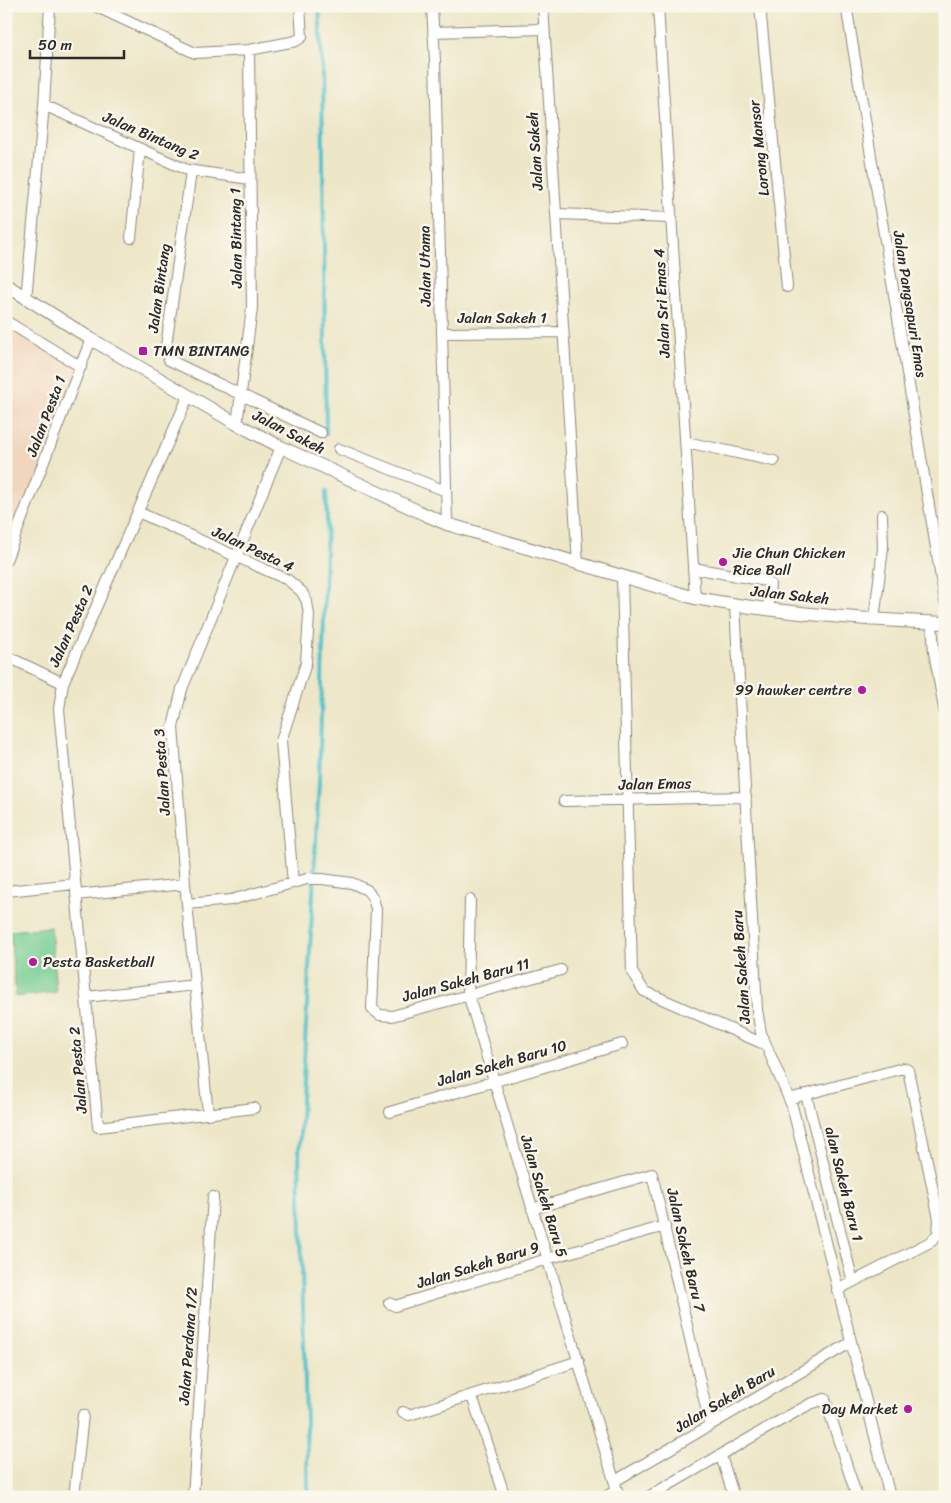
<svg xmlns="http://www.w3.org/2000/svg" width="951" height="1503" viewBox="0 0 951 1503" font-family="Sriracha,sans-serif">
<rect width="100%" height="100%" fill="#fbf7ec"/>
<filter id="ink" filterUnits="userSpaceOnUse"><feTurbulence type="fractalNoise" baseFrequency=".02" numOctaves="2"/><feDisplacementMap in="SourceGraphic" scale="10" xChannelSelector="R" yChannelSelector="G"/><feConvolveMatrix kernelMatrix="1 2 1 2 8 2 1 2 1" color-interpolation-filters="sRGB"/></filter>
<filter id="wash" filterUnits="userSpaceOnUse"><feTurbulence type="fractalNoise" baseFrequency=".0096" numOctaves="4" result="noise"/><feDisplacementMap in="SourceGraphic" scale="20" xChannelSelector="R" yChannelSelector="G"/><feGaussianBlur stdDeviation="1.12" result="paint"/><feColorMatrix in="noise" values="0 0 0 0 0 0 0 0 0 0 0 0 0 0 0 0 0 1.4 0 .05"/><feComposite in="paint" operator="in"/></filter>
<g filter="url(#wash)">
<rect width="100%" height="100%" fill="#ede6c7"/>
<path fill="#f1d5bd" d="M6,316L86,365L6,572Z"/>
<path fill="#77ce93" stroke="#517c5f" d="M51,927L56,992L16,997L10,931Z"/>
<g fill="none" stroke-linecap="round" stroke-linejoin="round">
<path stroke="#54c2cc" stroke-width="4" d="M319,6L322,69L326,434
M308,1497L299,1155L319,782L327,518L326,491"/>
</g>
</g>
<g filter="url(#ink)">
<g fill="none" stroke-linecap="round" stroke-linejoin="round">
<defs>
<path id="minor" d="M95,6L195,53L249,50L296,41L302,37L300,6
M432,6L435,61L447,524
M543,6L578,564
M658,6L695,598
M760,6L787,287
M847,11L945,602
M433,32L544,29
M44,105L187,170L250,179
M191,172L166,346L169,360L321,433
M556,214L672,218
M131,238L140,149
M26,299L44,105L50,6
M6,321L81,367
M442,333L563,332
M188,397L63,683L59,709L98,1127L254,1108
M237,424L252,308L249,50
M686,442L774,461
M339,449L446,491
M138,512L288,580L302,592L307,602L309,615L306,663L281,741L293,883
M6,560L91,339
M693,568L766,581L770,584L768,609
M622,577L632,972L644,991L766,1045
M735,605L757,1010L761,1033L792,1106L890,1497
M874,620L883,548L882,515
M932,623L934,652L945,714
M6,656L63,683
M564,801L746,797
M6,891L75,884
M76,895L185,884
M470,900L468,994L619,1497
M187,904L231,900L307,879H322L352,883L367,890L373,898L376,909L372,1009L380,1015L392,1016L561,970
M86,997L195,985
M806,1094L853,1282
M789,1099L903,1068L908,1070L939,1219L938,1233L932,1241L837,1290
M390,1112L622,1044
M208,1114L185,884L173,727L182,689L281,447
M532,1209L652,1174L710,1425
M389,1303L395,1306L547,1259L665,1226
M472,1396L505,1497
M403,1412L409,1415L579,1361
M721,1456L734,1497
M615,1481L850,1343
M74,1497L83,1415
M193,1497L213,1197
M605,1497L617,1490
M648,1497L776,1423L810,1404L825,1399L857,1497"/>
<path id="tertiary" d="M6,285L91,339L237,424L281,447L424,514L447,524L695,598C777,613 862,620 945,623"/>
</defs>
<use href="#minor" stroke="#8c8879" stroke-width="12"/>
<use href="#tertiary" stroke="#8c8879" stroke-width="14"/>
<use href="#minor" stroke="#fff" stroke-width="10"/>
<use href="#tertiary" stroke="#fff" stroke-width="12"/>
</g>
</g>
<g fill="#b5179e" stroke="#fbf7ec" stroke-width="2">
<rect x="138" y="346" width="10" height="10" rx="2.5"/>
<circle cx="723" cy="562" r="5"/>
<circle cx="862" cy="690" r="5"/>
<circle cx="33" cy="962" r="5"/>
<circle cx="908" cy="1409" r="5"/>
</g>
<g text-anchor="middle" dominant-baseline="central" stroke-width="5" stroke-linejoin="round" paint-order="stroke">
<g font-size="15" fill="#2b2b2b" stroke="#fbf7ec">
<text transform="translate(151 136) rotate(23)">Jalan Bintang 2</text>
<text transform="translate(759 148) rotate(-96)">Lorong Mansor</text>
<text transform="translate(535 151) rotate(-94)">Jalan Sakeh</text>
<text transform="translate(236 238) rotate(-91)">Jalan Bintang 1</text>
<text transform="translate(425 266) rotate(-91)">Jalan Utama</text>
<text transform="translate(159 288) rotate(-82)">Jalan Bintang</text>
<text transform="translate(662 303) rotate(-93)">Jalan Sri Emas 4</text>
<text transform="translate(910 304) rotate(81)">Jalan Pangsapuri Emas</text>
<text x="502" y="318">Jalan Sakeh 1</text>
<text transform="translate(46 416) rotate(-69)">Jalan Pesta 1</text>
<text transform="translate(289 432) rotate(27)">Jalan Sakeh</text>
<text transform="translate(253 549) rotate(25)">Jalan Pesta 4</text>
<text transform="translate(790 595) rotate(6)">Jalan Sakeh</text>
<text transform="translate(71 626) rotate(-66)">Jalan Pesta 2</text>
<text transform="translate(162 772) rotate(-94)">Jalan Pesta 3</text>
<text transform="translate(655 784) rotate(-1)">Jalan Emas</text>
<text transform="translate(741 967) rotate(-94)">Jalan Sakeh Baru</text>
<text transform="translate(466 980) rotate(-15)">Jalan Sakeh Baru 11</text>
<text transform="translate(502 1063) rotate(-16)">Jalan Sakeh Baru 10</text>
<text transform="translate(78 1070) rotate(-95)">Jalan Pesta 2</text>
<text transform="translate(844 1184) rotate(76)">alan Sakeh Baru 1</text>
<text transform="translate(544 1196) rotate(73)">Jalan Sakeh Baru 5</text>
<text transform="translate(686 1250) rotate(77)">Jalan Sakeh Baru 7</text>
<text transform="translate(478 1265) rotate(-17)">Jalan Sakeh Baru 9</text>
<text transform="translate(188 1346) rotate(-86)">Jalan Perdana 1/2</text>
<text transform="translate(725 1399) rotate(-31)">Jalan Sakeh Baru</text>
</g>
<g font-size="15" fill="#2b2b2b" stroke="#fbf7ec" text-anchor="start">
<text x="153" y="351">TMN BINTANG</text>
<text x="733" y="553">Jie Chun Chicken<tspan x="733" dy="17">Rice Ball</tspan></text>
<text x="852" y="690" text-anchor="end">99 hawker centre</text>
<text x="43" y="962">Pesta Basketball</text>
<text x="898" y="1409" text-anchor="end">Day Market</text>
</g>
</g>
<rect width="951" height="1503" fill="none" stroke="#fbf7ec" stroke-width="25"/>
<path d="M30 50v8h94v-8" fill="none" stroke="#2b2b2b" stroke-width="2.5"/>
<text x="38" y="50" font-size="15" fill="#2b2b2b" stroke="#fbf7ec" stroke-width="4" paint-order="stroke">50 m</text>
</svg>
